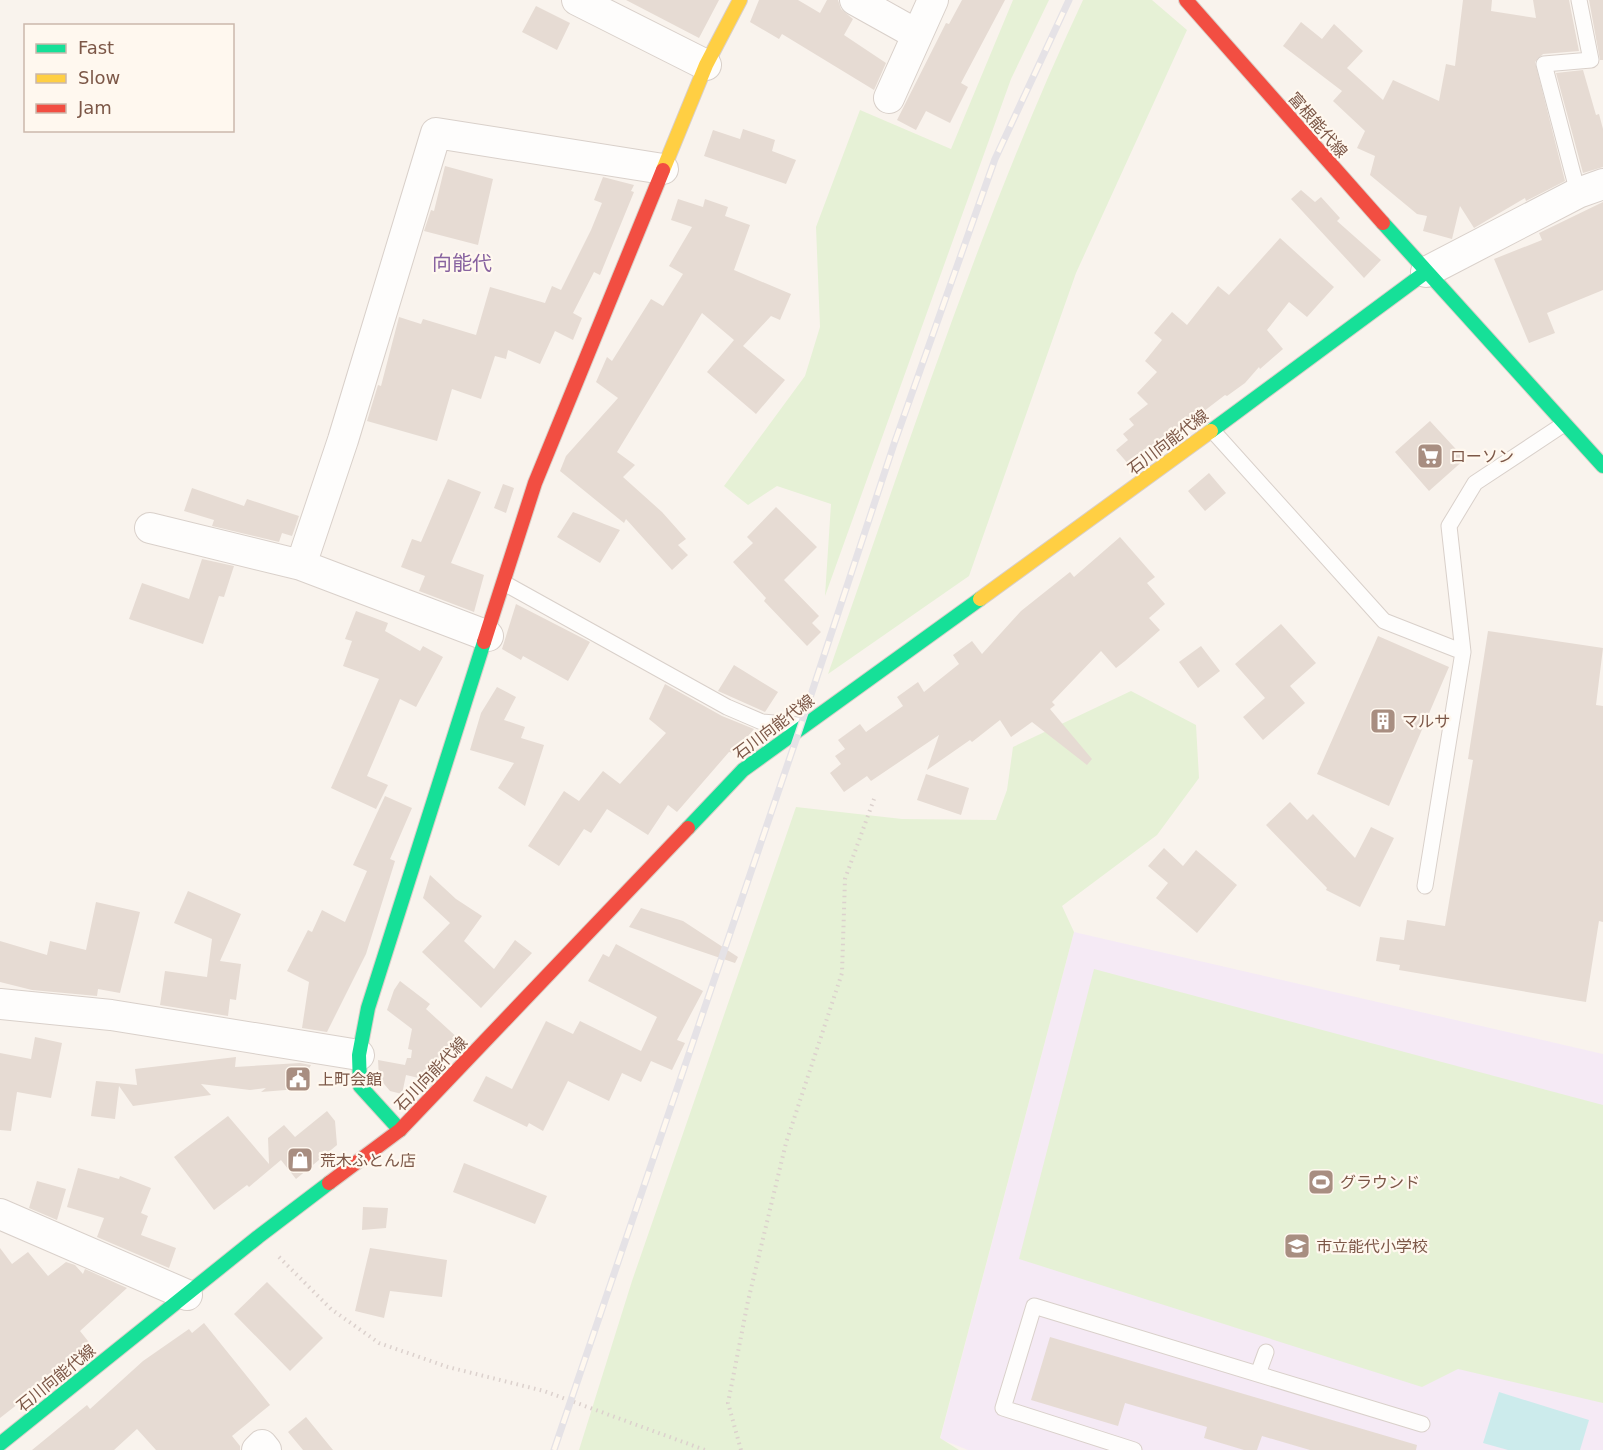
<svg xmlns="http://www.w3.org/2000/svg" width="1603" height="1450" viewBox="0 0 1603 1450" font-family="'DejaVu Sans','Noto Sans JP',sans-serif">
<rect width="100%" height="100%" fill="#f9f3ed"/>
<path fill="#f5eaf5" d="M1074,932L1603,1054V1450H968L940,1439Z"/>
<path fill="#e6f1d6" d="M1013,0H1049L1011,79L825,596L831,504L777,486L748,505L724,486L805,376L820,327L816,227L860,110L951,149Z
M1083,0H1152L1187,30L1076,273L969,576L828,674C908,447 981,218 1083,0Z
M1131,691L1196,725L1199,778L1157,835L1062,906L1074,932L940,1438L959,1450H579L632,1281L796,807L902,819L996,820L1007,790L1013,747Z
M1094,969L1603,1105V1403L1458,1369L1422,1387L1019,1259Z"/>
<path fill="#ccebec" d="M1499,1392L1589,1420L1580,1450H1508L1483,1443Z"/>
<path fill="#e6dbd3" d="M626,0H719L699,38Z
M759,0H798L820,13L827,0H838L841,9L853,19L844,35L886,63L874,90L782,34L779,39L750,22Z
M962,0H1005L961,83L968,87L950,123L926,111L916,130L897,120L946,23L949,24Z
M1463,0H1492L1491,11L1536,18L1533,0H1569L1579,51L1543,54L1535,62L1565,181L1526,201L1525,198L1474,228L1460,206L1452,239L1423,231L1427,216L1417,214L1370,175L1375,156L1357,148L1365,131L1333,101L1342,91L1283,46L1301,22L1322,39L1334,24L1363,51L1347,68L1383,100L1393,80L1439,101L1446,64L1455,66Z
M1589,0H1603V60H1600Z
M536,6L570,23L557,50L522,32Z
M1583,70L1596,115L1599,114L1603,129V167L1583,173L1556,73Z
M743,129L775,140L772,151L796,160L786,184L704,156L713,130L740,139Z
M445,166L493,179L478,245L424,231L431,210L434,211Z
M603,177L634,185L631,191L634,192L600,275L594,272L573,313L582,318L573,340L555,331L540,364L508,350L506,359L495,356L481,399L452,389L437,441L367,421L378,385L381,386L399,317L421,324L423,319L476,335L490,287L545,303L552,286L561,290L591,230L602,203L594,200Z
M1301,190L1315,202L1321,197L1340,218L1337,221L1381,260L1364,278L1291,199Z
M678,199L703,207L705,199L728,207L725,216L750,225L734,270L791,294L780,320L771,316L743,346L785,380L756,414L707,372L734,340L702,313L617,452L635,465L623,477L662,512L686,539L678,545L688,555L672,570L626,519L624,523L560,471L566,456L618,398L596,382L607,357L612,361L651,299L663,306L683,274L669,266L692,227L671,220Z
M1603,202V290L1547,313L1555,333L1529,343L1494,259L1542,240L1539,233Z
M1280,238L1334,287L1307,317L1289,302L1267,330L1283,349L1260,369L1259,367L1245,383L1227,396L1225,395L1131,467L1116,450L1128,440L1123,434L1134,425L1129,419L1148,404L1137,393L1157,372L1145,361L1162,340L1154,333L1172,312L1187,325L1218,286L1229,295Z
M1430,421L1465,459L1429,491L1395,452Z
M1209,473L1226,493L1205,511L1188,491Z
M448,479L481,492L451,563L484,575L474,612L419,591L425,576L401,567L412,539L421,542Z
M503,484L514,488L506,513L494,508Z
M192,488L244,506L247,499L299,516L292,536L282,533L279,542L212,526L214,520L184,511Z
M776,507L817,547L784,580L819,616L812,623L821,632L807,646L764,601L766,598L733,562L753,543L747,537Z
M573,512L620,530L600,563L557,537Z
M1120,537L1155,577L1147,583L1165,604L1149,618L1160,630L1125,661L1116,668L1101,651L1052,702L1055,705L1050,709L1092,759L1087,765L1032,722L1011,737L1000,720L972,742L970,740L927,770L939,735L871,781L867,776L844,792L830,773L841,764L835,756L845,749L838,740L860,724L866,732L903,706L897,697L918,682L924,692L959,664L953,655L972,641L982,654L1021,611L1070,572L1074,577Z
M202,559L234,566L224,597L219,596L203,644L129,619L142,583L189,599Z
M516,604L590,642L568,681L523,656L521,660L502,649Z
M356,611L388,623L385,631L420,651L423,646L443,657L416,707L400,699L367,776L388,785L376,809L331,788L379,679L343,666L352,641L345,639Z
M1281,624L1316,663L1290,686L1305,703L1263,740L1243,717L1265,698L1235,664Z
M1488,631L1603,648L1596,705L1603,706V922L1599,921L1586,1002L1399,970L1400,965L1376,961L1380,937L1404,940L1407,920L1445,926L1473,760L1468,759Z
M1378,636L1449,667L1389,806L1317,774Z
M1201,646L1220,671L1198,688L1179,662Z
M734,665L778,692L765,712L718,691Z
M665,684L722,716L754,729L734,753L729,752L677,812L668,805L648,835L607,809L591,833L584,829L559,866L528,846L564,791L579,801L603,771L620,784L666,733L649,719Z
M497,687L516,697L504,720L525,727L521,738L544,745L525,806L498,788L514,763L470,750L481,713Z
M926,774L969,788L961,815L917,800Z
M385,796L412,808L390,859L395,861L366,954L327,1032L302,1028L309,982L287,971L308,930L312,932L322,910L345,922L367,871L353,865Z
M1290,802L1307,820L1313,814L1355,858L1371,827L1394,838L1360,907L1326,890L1327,888L1266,825Z
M1164,848L1183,866L1196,850L1237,885L1197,933L1156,898L1168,883L1148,866Z
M430,875L456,899L482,916L464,941L494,969L515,940L532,953L481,1008L422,952L450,923L423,898Z
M188,891L241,914L220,961L241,964L236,1000L230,999L228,1016L160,1005L165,971L207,977L212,939L174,923Z
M96,902L140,912L120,993L98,989L97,996L32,990L0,982V941L47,955L50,941L86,950Z
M641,908L683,921L738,957L735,963L629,927Z
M616,944L703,991L677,1040L685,1043L672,1070L651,1061L641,1082L622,1073L609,1101L568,1081L543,1131L529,1123L527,1127L473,1101L486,1076L512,1089L546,1021L573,1034L580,1021L641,1051L657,1017L588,981L603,954L609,957Z
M400,981L430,1004L426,1009L460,1040L423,1079L406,1075L402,1094L390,1091L379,1078L378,1060L405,1065L407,1058H411L412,1050L408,1049L412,1029L387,1010L394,990Z
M35,1037L62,1043L51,1098L17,1092L11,1131L0,1130V1053L31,1059Z
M236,1057L235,1067L300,1063L311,1065L298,1089L261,1092L266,1088L250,1090L201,1084L211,1095L133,1106L119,1086L115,1119L91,1116L96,1081L137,1085L135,1069Z
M327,1111L335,1121L337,1145L296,1179L281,1160L249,1187L247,1185L214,1210L174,1157L228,1116L269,1164L268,1138L284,1125L295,1137Z
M464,1163L547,1196L535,1224L453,1192Z
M78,1168L119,1179L120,1176L151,1188L141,1213L148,1216L141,1235L176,1248L169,1268L97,1237L104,1218L67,1207Z
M37,1181L66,1189L57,1220L29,1208Z
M363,1207L388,1208L386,1228L362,1230Z
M0,1248L12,1264L28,1252L48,1276L66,1262L75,1265L83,1274L85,1269L127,1288L80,1331L92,1346L0,1418Z
M370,1248L447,1260L442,1297L390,1291L384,1318L355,1311Z
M267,1282L323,1338L290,1371L234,1314Z
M204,1323L270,1405L232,1436L240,1446V1450H156L137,1429L114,1450H32L87,1405L90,1409L143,1361L189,1329L192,1333Z
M1050,1337L1417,1445L1416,1450H1310L1262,1436L1257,1450H1244L1204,1438L1207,1427L1125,1403L1118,1426L1031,1400Z
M306,1417L333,1450H303L288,1432Z"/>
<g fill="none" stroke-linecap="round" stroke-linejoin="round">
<defs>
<path id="lane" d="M1578,193L1544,64L1591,60L1579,0
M1212,430L1384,621L1463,652
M504,583L727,707L762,722L798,725
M1425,886L1463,652L1449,526L1475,483L1564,424
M1258,1374L1266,1352
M1134,1450L1003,1408L1034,1306L1422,1424"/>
<path id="street" d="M577,0L706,65
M855,0L916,34
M889,98L933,0
M1426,272L1578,193L1603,184
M150,528L301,565L488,636
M301,565L343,440L436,133L663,169
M0,1004L111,1015L359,1055
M0,1214L187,1295
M257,1450L262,1445L266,1450"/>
<path id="fast" d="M1383,223L1603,466
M1211,431L1426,272
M688,828L743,770L980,599
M400,1130L360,1086L359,1055L368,1008L484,642
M0,1444L258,1237L329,1183"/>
<path id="slow" d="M663,170L706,65L740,0
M980,599L1211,431"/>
<path id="jam" d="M1186,0L1383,223
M484,642L535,483L663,170
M329,1183L400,1130L688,828"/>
</defs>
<use href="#lane" stroke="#d9d0ca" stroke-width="17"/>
<use href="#street" stroke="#d9d0ca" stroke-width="32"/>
<use href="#fast" stroke="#d9cfc8" stroke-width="16"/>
<use href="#slow" stroke="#d9cfc8" stroke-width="16"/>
<use href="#jam" stroke="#d9cfc8" stroke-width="16"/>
<path stroke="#dcd1cd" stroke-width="4" stroke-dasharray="1.5 4.5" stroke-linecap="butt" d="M279,1257L331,1309L379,1343L448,1367L544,1391L705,1450
M741,1450L728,1403L748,1301L786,1143L842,973L845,879L874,799"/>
<use href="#lane" stroke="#fefdfc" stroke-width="15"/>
<use href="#street" stroke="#fefdfc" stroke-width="30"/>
<use href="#fast" stroke="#16e098" stroke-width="14"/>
<use href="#slow" stroke="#ffcf43" stroke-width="14"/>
<use href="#jam" stroke="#f24e42" stroke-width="14"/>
<defs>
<path id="rail" d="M554,1450L801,725L894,444L995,159L1069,0"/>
</defs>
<use href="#rail" stroke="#e5e2e6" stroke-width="7"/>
<use href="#rail" stroke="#fff8ef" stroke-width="4.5" stroke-dasharray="14" stroke-linecap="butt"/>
</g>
<defs>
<symbol id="supermarket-square" viewBox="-11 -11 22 22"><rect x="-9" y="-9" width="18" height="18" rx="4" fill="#a88e81" stroke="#fff8ef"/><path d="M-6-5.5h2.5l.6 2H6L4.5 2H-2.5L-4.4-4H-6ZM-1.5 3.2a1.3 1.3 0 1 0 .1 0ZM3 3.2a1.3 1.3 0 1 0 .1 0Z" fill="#fff"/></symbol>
<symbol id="building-square" viewBox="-11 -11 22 22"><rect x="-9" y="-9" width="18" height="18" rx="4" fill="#a88e81" stroke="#fff8ef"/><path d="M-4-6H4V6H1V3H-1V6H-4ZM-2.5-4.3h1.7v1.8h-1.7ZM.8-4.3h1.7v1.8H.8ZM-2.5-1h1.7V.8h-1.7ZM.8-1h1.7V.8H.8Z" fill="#fff"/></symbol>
<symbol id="civic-square" viewBox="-11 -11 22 22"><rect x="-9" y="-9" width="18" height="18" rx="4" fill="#a88e81" stroke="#fff8ef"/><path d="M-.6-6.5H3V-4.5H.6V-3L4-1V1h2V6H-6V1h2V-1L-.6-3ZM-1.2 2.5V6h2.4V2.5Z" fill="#fff"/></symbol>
<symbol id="shop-square" viewBox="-11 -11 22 22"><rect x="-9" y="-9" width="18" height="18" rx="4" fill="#a88e81" stroke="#fff8ef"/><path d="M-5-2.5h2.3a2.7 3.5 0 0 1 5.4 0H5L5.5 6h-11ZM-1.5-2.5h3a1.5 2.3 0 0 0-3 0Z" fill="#fff"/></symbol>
<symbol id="stadium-square" viewBox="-11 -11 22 22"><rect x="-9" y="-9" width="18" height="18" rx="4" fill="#a88e81" stroke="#fff8ef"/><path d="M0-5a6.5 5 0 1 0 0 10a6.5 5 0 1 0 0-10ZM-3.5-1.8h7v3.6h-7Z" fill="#fff"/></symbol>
<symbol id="school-square" viewBox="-11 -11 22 22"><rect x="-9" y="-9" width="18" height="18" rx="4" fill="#a88e81" stroke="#fff8ef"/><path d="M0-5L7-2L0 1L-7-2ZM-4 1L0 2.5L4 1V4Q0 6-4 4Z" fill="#fff"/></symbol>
</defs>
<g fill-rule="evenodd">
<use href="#supermarket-square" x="1415" y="441" width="30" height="30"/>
<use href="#building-square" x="1368" y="706" width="30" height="30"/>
<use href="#civic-square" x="283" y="1064" width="30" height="30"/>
<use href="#shop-square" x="285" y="1145" width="30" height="30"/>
<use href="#stadium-square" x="1306" y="1167" width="30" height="30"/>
<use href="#school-square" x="1282" y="1231" width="30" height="30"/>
</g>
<g text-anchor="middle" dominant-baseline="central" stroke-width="4.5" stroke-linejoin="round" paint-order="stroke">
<g font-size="16" fill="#7c5747" stroke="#fff8ef">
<text transform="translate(1318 125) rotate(49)">富根能代線</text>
<text transform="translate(1168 442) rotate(-37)">石川向能代線</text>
<text transform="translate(774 727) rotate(-37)">石川向能代線</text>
<text transform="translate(431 1074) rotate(-46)">石川向能代線</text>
<text transform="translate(56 1378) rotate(-39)">石川向能代線</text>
</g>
<g font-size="16" fill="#7c5747" stroke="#fff8ef" text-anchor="start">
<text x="1450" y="456">ローソン</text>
<text x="1402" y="721">マルサ</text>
<text x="318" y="1079">上町会館</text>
<text x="320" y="1160">荒木ふとん店</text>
<text x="1340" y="1182">グラウンド</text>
<text x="1316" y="1246">市立能代小学校</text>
</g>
<g font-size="20" fill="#8863a0" stroke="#fff8ef">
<text x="462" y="263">向能代</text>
</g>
</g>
<rect x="24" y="24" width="210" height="108" fill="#fff8ef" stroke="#cbb8ac" stroke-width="1.5"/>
<rect x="36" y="44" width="30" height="9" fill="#16e098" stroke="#cbb8ac" stroke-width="1.5"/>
<text x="78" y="54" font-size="18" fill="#7c5747">Fast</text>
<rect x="36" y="74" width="30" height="9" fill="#ffcf43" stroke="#cbb8ac" stroke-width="1.5"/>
<text x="78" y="84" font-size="18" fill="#7c5747">Slow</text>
<rect x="36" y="104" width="30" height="9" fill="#f24e42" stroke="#cbb8ac" stroke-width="1.5"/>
<text x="78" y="114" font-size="18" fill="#7c5747">Jam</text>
</svg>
